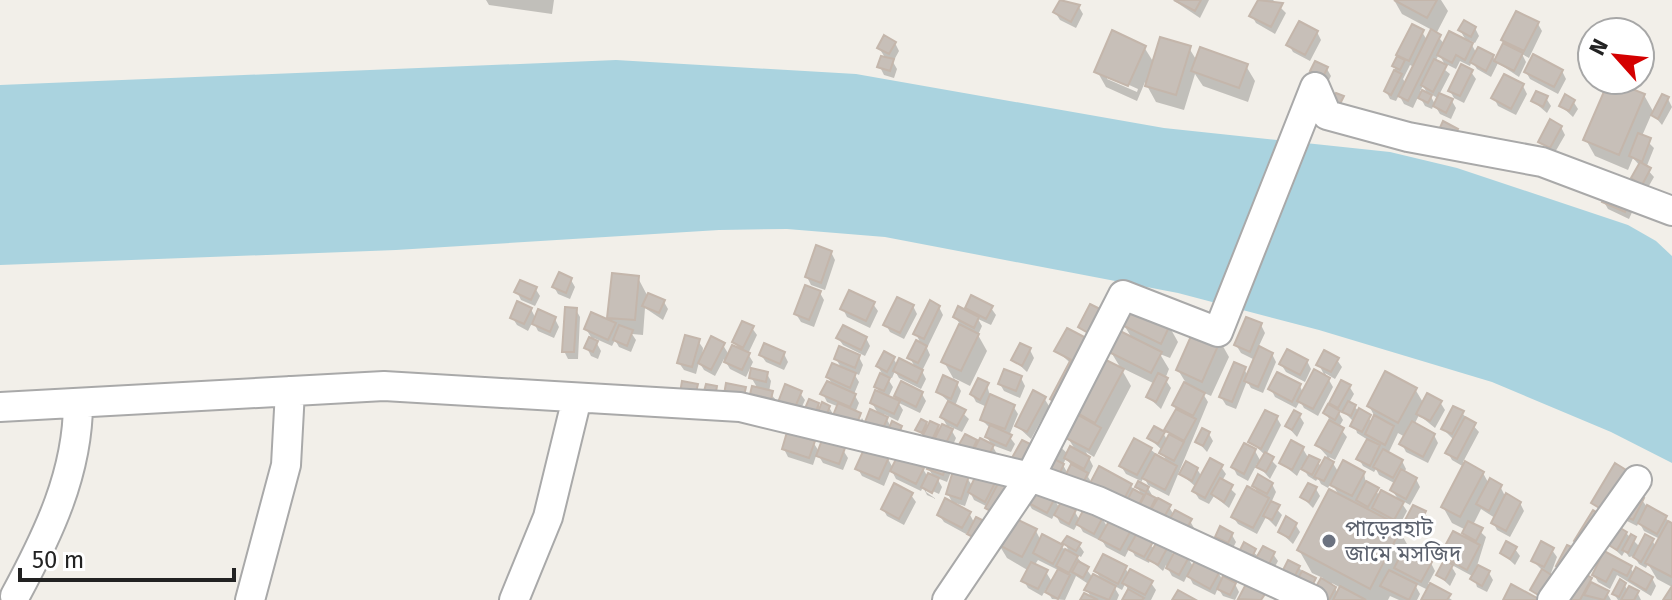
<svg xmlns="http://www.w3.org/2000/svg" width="1672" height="600" viewBox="0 0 1672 600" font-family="'Fira Sans','Noto Sans Bengali',sans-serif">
<rect width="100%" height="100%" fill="#f2efe9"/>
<path fill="#aad3df" d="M616,60L856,74L1164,128L1390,152L1457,168L1628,225L1656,241L1672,256V463L1611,432L1492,382L1319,330L1178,293L885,237L787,229L719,230L396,250L0,265V85Z"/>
<path fill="#0003" fill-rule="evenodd" d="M486,0H554L552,14L489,5Z
M1062,0L1079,7L1083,14L1076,28L1060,20L1055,12Z
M1173,0H1209L1200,18Z
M1260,0H1273L1286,13L1275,34L1256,23L1252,16Z
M1394,0H1441L1448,11L1436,34L1445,45L1467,42L1460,30L1475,28L1479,36L1475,43L1469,40L1477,54L1493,57L1496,62L1504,40L1538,24L1542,31L1529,58L1522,54L1526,62L1519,77L1498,63L1491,77L1477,69L1472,61L1470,66L1460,61L1456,69L1444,63L1439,54L1435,62L1450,74L1439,95L1452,101L1456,108L1451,119L1440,114L1434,104L1432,109L1425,106L1419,95L1413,108L1404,104L1399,95L1396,101L1390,99L1386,91L1412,27L1422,32L1427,40L1432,30L1402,14ZM1410,65L1414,67L1406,84L1403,79ZM1423,86L1429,96L1420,91ZM1429,93L1439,99L1436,106Z
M1317,32L1321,40L1310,61L1293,52L1289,45Z
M895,43L899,51L893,62L897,69L894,78L884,75L880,67L886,59L879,48Z
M1144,47L1154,63L1189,48L1197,61L1246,66L1255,81L1248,102L1203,86L1195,74L1184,110L1156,102L1145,82L1137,101L1106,87L1097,71ZM1107,75L1138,89L1137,92L1107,79Z
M1327,69L1331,76L1327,84L1317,78L1313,71Z
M1562,71L1566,79L1558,94L1530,79L1526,72Z
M1471,72L1476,79L1464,103L1454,98L1450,91Z
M1523,86L1527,94L1516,115L1498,106L1494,98Z
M1644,95L1654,113L1668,99L1672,107L1662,125L1652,113L1642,136L1654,148L1646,168L1654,177L1646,191L1633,178L1640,166L1633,158L1628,170L1595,156L1586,140Z
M1546,98L1551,106L1547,113L1533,101Z
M1573,101L1578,109L1573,117L1561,106Z
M1561,127L1565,135L1554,154L1541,142Z
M1604,202L1634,208L1629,219L1608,209Z
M831,252L835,260L825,290L811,285L807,277Z
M638,278L647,295L664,302L668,309L663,320L645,308L643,335L632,334L636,340L631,352L619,347L615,340L612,346L594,338L601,351L598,359L591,356L587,348L591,337L586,329L614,325L609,317Z
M571,280L575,287L570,299L558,294L554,287Z
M535,288L540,296L535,306L521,300L517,292Z
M820,293L824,300L814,327L801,322L796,314Z
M873,304L878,311L870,328L847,317L843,309Z
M913,306L917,314L904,339L890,332L886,325Z
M939,307L943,315L927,348L930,355L922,371L926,379L921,389L899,378L895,371L892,378L886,376L893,387L888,398L898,402L903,410L898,421L884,414L891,427H900L905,435L855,433L862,418L866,425L879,415L872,403L881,395L876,387L882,374L878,366L893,358L898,366L916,369L910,358L922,346L916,334Z
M967,308H991L996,315L991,325L978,319L982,326L978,335L987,351L970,386L954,378L961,391L955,406L969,419L962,432L949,426L956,438L950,452L930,443L917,429L926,423L929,428L949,429L942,417L949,402L938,392L956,383L944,362L960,324L955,317L972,315Z
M531,309L536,319H555L559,327L554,338L538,331L533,321L528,331L517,325L512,317Z
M576,310L580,317L578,359H568L564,351Z
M1124,325L1169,326L1178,342L1170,358L1160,354L1169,369L1165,379L1171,388L1161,409L1148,397L1155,384L1120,367L1111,352L1133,340Z
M1261,325L1265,333L1258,348L1272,354L1276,362L1263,393L1251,388L1247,381L1236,409L1226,405L1221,397L1244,369L1248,376L1255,360L1241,353L1236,345Z
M752,328L757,335L748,354L753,362L746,377L730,369L724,359L715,376L704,370L699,362L696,374L684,370L679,363L698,341L703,348L702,359L723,345L729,355L739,350L735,342Z
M1067,331L1086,377L1057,351Z
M838,338H866L870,346L865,356L843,345Z
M1220,341L1229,357L1211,396L1202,392L1208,402L1169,496L1148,485L1144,477L1140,484L1148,488L1157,504L1169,507L1174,515L1190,521L1194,528L1187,543L1044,479L1054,441L1068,454L1076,451L1068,438L1079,417L1076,411L1122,370L1131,386L1094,457L1086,452L1093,466L1088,477L1092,483L1130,486L1142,495L1137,487L1141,481L1126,474L1121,466L1150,449L1166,462L1163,451L1149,438L1163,433L1168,441L1170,436L1167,430L1186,383L1178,370ZM1066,458L1071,465L1068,474L1063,465Z
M1030,350L1034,358L1027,372L1014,360Z
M784,354L788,362L784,370L766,362L761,355Z
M858,355L863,365L859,375L853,372L859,382L854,394L859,403L855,413L861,417L810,420L818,404L821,410L829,407L834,416L839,407L827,402L823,394L833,386L828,377L842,369L836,359Z
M1337,360L1342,367L1335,379L1325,373L1333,387L1318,416L1304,408L1300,401L1296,408L1275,397L1271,389L1300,386L1303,393L1326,378L1319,365Z
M1307,361L1311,369L1305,382L1286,372L1281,364Z
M767,374L771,381L769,392L776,400L773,414L729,408L744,389L751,401L758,389L751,377Z
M1021,378L1025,386L1020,398L1004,391L1000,384Z
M987,385L990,396L1013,406L1018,414L1009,436L1015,444L1011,452L992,445L997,454L990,469L964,456L976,441L978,446H992L987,437L991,429L982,420L987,407L976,402L972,394Z
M1349,386L1354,394L1349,403L1373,422L1375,417L1369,406L1415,389L1424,404L1440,402L1445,410L1435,428L1419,415L1414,425L1434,435L1438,443L1428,463L1406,452L1402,444L1405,437L1398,433L1388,454L1402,461L1406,469L1404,473L1416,479L1420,487L1410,505L1399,499L1407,511L1398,528L1412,553L1431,563L1435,571L1428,584L1452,600H1423L1428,590L1414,583L1420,594L1417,600H1399L1390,596L1388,600H1320L1285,586L1298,567L1318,587L1323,578L1312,573L1299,550L1340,497L1331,482L1328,488L1321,484L1318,478L1316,481L1308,476L1302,466L1297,476L1281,463L1303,449L1309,459L1318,462L1321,467L1327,456L1317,445L1330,421L1326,413L1336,411L1331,403ZM1338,411L1344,412L1354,422L1357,433L1368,440L1359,459L1363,466L1374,472L1376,469L1379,475L1396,484L1392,490L1400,502L1381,496L1366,484L1364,473H1339L1329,457L1335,460L1347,437L1339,427L1343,420ZM1332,583L1341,588L1338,594Z
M800,393L805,400L797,418L779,405Z
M922,394L926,401L920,413L899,403L896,396Z
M1044,398L1049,406L1031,439L1017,426Z
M1462,413L1479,432L1463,462L1483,473L1489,484L1500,486L1504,494L1520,503L1524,511L1510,537L1497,530L1493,522L1495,518L1481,509L1473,525L1486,537L1477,566L1489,573L1493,580L1487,592L1477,587L1474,577L1450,564L1456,574L1450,586L1438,575L1446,561L1443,555L1469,541L1466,530L1452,523L1443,507L1464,467L1452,460L1448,453L1454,440L1443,429Z
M1299,415L1304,423L1297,437L1287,426Z
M1277,418L1281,425L1266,455L1277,466L1270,479L1257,464L1248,481L1237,475L1233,467L1255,451L1261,462L1265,455L1251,442Z
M1209,434L1213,441L1207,452L1198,442Z
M813,442L820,453L843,450L848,458L843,470L823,463L817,453L813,465L788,457L784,449Z
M888,459L893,468L923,469L928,477L934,478L929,469L933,459L951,472L947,482L937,478L942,487L939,494L926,488V492L936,499L927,495L923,487L921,491L896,479L891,469L884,486L862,476L858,469Z
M1221,467L1226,474L1222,481L1236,494L1229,508L1214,496L1209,504L1199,499L1194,491L1196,487L1181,474L1197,469L1202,477Z
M967,478L973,487L995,482L1008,517L1036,531L1041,541L1062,547L1070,554L1065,543L1079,545L1084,552L1081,557L1075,554L1093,578L1102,581L1096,571L1125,568L1129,574L1151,583L1156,590L1151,600H1124L1129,591L1125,584L1122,590L1113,585L1119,595L1117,600H1083L1092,599L1087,590L1090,585L1076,576L1065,600L1052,599L1046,589L1042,596L1028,588L1024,581L1029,571L1007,558L998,543L988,507L974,500L970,492L965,506L952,502L948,494ZM1038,560L1058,570L1052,582L1046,572L1034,566Z
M1272,484L1276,492L1271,503L1282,515L1276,527L1266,517L1257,534L1238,524L1233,517L1259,495L1254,486Z
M1316,489L1320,496L1313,508L1302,497Z
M911,495L916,502L904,525L887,516L883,509Z
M1054,499L1060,509L1075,512L1080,521L1102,518L1108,528L1114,516L1155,549L1168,545L1174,556L1188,558L1194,568L1218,572L1223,581L1235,584L1239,592L1235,600L1223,596L1218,588L1215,595L1193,584L1188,574L1184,582L1172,576L1166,565L1163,571L1150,560L1149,563L1135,556L1130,547L1125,557L1106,547L1100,537L1099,540L1083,532L1078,523L1074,530L1060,523L1055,513L1052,519L1032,509L1027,501Z
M1642,500L1647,507L1665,517L1672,526V587L1657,579L1648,564L1646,568L1639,564L1634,556L1629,557L1625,551L1622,556L1609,544L1626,533L1640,547L1652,540L1656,547L1660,539L1644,531L1639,522L1637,526L1627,521L1623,513Z
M969,513L975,524L974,541L968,531L966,534L944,522L939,515Z
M1425,513L1429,520L1422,533L1412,528L1407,520Z
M1295,524L1300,532L1293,544L1280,532Z
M1232,535L1236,542L1232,550L1222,544L1217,536Z
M1245,545L1259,557L1273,554L1278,561L1269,578L1259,573Z
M1515,549L1520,556L1515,565L1502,553Z
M1552,550L1557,557L1541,600L1533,590L1543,571L1533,561Z
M1605,554L1630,567L1634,574L1652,578L1656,586L1651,596L1617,575L1610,589L1598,582L1594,575Z
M1577,572L1607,593L1611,600H1564Z
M1624,584L1628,591L1637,592L1641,600H1618L1614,594Z"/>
<path fill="#c7bfb8" stroke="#c4b6ab" stroke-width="2" d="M1060,0L1080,5L1071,22L1053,12Z
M1174,0H1201L1195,11Z
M1258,0L1283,3L1271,27L1249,16Z
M1394,0H1437L1427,18Z
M1516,11L1539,22L1524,51L1501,40Z
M1464,20L1476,27L1471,37L1458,30Z
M1299,21L1318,31L1305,55L1286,45Z
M1412,24L1424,30L1409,61L1396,55Z
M1431,29L1441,35L1408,101L1398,96Z
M1112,30L1146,46L1128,86L1094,72Z
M1449,31L1473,43L1465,60L1456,55L1452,63L1437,55Z
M884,35L896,42L889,54L877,48Z
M1160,37L1191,46L1176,95L1145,86Z
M1503,43L1523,53L1514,71L1494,61Z
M1200,47L1248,64L1239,88L1191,71Z
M1478,47L1494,55L1486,71L1470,62Z
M1533,54L1563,70L1554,87L1524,72Z
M881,56L894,59L890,71L877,67Z
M1397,56L1405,60L1400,70L1392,66Z
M1434,59L1447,65L1433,92L1421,85Z
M1315,61L1328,67L1323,77L1310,71Z
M1461,64L1473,70L1460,96L1448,91Z
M1394,70L1402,74L1391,95L1384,91Z
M1504,74L1524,84L1511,109L1491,98Z
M1609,80L1645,94L1619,155L1583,140Z
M1422,90L1432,95L1428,103L1418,98Z
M1536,91L1548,96L1543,107L1531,101Z
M1336,93L1344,96L1338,108L1330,104Z
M1439,93L1453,99L1446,113L1433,106Z
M1565,94L1575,100L1569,111L1559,106Z
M1662,94L1669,97L1658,119L1651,115Z
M1550,119L1562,126L1550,148L1538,142Z
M1443,121L1458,129L1452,139L1438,132Z
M1638,133L1651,138L1642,162L1629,156Z
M1640,162L1651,168L1642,185L1631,178Z
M1608,188L1631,199L1625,212L1602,202Z
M816,245L832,251L821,283L805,277Z
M559,272L572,278L566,293L552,287Z
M612,273L639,276L635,320L607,318Z
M520,280L537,287L531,300L514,292Z
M805,285L821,291L809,320L794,314Z
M849,290L875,302L866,321L840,309Z
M648,293L665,300L659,313L642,306Z
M971,295L993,306L986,319L965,308Z
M897,297L914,305L900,333L883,325Z
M930,300L940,306L924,339L913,334Z
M517,301L532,308L524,324L510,318Z
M1090,304L1104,311L1092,335L1078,327Z
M958,306L979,317L974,328L953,317Z
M1131,306L1170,325L1161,344L1122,325Z
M565,307L577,308L574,352H562Z
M538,309L556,317L550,332L532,324Z
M591,312L616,323L608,340L584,329Z
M1246,317L1262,323L1250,352L1234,345Z
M742,321L754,326L743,348L732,342Z
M959,324L979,334L961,371L941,362Z
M619,325L633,330L627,346L613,340Z
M843,325L867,337L861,350L836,338Z
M1195,327L1221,339L1202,382L1176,370Z
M1067,328L1090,340L1077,363L1054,351Z
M1120,331L1162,352L1151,373L1109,352Z
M685,335L700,339L692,367L677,363Z
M711,336L725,343L711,370L698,363Z
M589,337L598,341L593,352L584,348Z
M916,340L927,346L918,363L907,358Z
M764,343L785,352L780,364L759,355Z
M1020,343L1031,348L1022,366L1011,360Z
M732,345L750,353L742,370L724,362Z
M839,346L860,355L855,368L834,359Z
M1259,346L1273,353L1258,387L1244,381Z
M1287,349L1308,360L1300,375L1279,364Z
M1324,350L1339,358L1331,372L1316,365Z
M884,351L895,357L887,372L876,366Z
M899,358L923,370L917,383L893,371Z
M1102,358L1124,369L1095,423L1074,411Z
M1070,361L1083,368L1062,406L1050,399Z
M1234,362L1246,367L1232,402L1219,397Z
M832,363L856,373L850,388L826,377Z
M751,368L768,372L766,382L749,378Z
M1004,369L1022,376L1016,391L998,384Z
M1314,369L1330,378L1313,409L1297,401Z
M1385,371L1417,388L1398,423L1367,406Z
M1277,372L1301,384L1292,402L1268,389Z
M880,373L890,378L884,391L874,387Z
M1158,373L1168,378L1156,402L1146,397Z
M943,375L958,382L951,399L936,392Z
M978,378L989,383L980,400L970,394Z
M1341,380L1351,385L1338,408L1329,403Z
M682,381L698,384L695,396L680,393Z
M827,381L856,394L850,407L820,394Z
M901,381L923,392L916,407L894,396Z
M1184,382L1205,393L1193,416L1172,405Z
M726,383L746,387L742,404L723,400Z
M706,384L717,386L715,398L703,395Z
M785,384L802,391L793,412L777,405Z
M752,386L773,391L769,407L748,403Z
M875,390L900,401L894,414L870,403Z
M1033,390L1046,397L1027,432L1015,426Z
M1427,393L1442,401L1430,421L1416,414Z
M990,394L1015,405L1005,429L980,420Z
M809,399L819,403L814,417L803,413Z
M948,401L966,410L957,426L940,417Z
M1348,401L1356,405L1351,416L1342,412Z
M822,402L830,406L824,421L816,417Z
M838,403L861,413L855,428L832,418Z
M1328,404L1340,411L1335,420L1323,413Z
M1453,406L1464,411L1452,434L1441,429Z
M1359,408L1371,415L1362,432L1350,426Z
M870,409L888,417L880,435L863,427Z
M1176,409L1196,419L1184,441L1164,430Z
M1265,410L1278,416L1261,449L1248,442Z
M1294,410L1301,414L1292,430L1285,426Z
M1078,415L1101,428L1089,450L1066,438Z
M1374,415L1394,426L1385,445L1365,434Z
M1465,417L1476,423L1457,459L1445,453Z
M921,419L927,422L922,433L915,430Z
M1329,420L1344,428L1331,453L1315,445Z
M892,421L902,426L898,435L888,431Z
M930,421L939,425L932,440L923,435Z
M1412,421L1435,434L1423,457L1399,444Z
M942,424L953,429L945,445L934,440Z
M990,425L1012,435L1006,446L985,437Z
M1154,426L1165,432L1158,444L1147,438Z
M1202,428L1210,432L1203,446L1195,442Z
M787,432L815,441L809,458L782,449Z
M965,434L977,440L970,455L957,448Z
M1169,434L1184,442L1174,461L1159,453Z
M980,438L994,445L985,462L971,455Z
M1134,438L1152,448L1137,475L1119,466Z
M1367,439L1380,445L1370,466L1356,459Z
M822,440L845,448L839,464L816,456Z
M1022,440L1038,448L1025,471L1009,463Z
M1291,440L1304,447L1292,470L1279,463Z
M1244,443L1256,449L1244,474L1231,467Z
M1070,446L1090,457L1084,469L1064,458Z
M865,447L889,457L879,479L855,469Z
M1383,449L1403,460L1393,478L1373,467Z
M1265,452L1274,457L1266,472L1256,467Z
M1155,454L1177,466L1165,490L1142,478Z
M898,455L924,468L916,484L890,471Z
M1046,455L1064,464L1056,481L1037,472Z
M1309,455L1320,460L1312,475L1301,469Z
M932,457L948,462L943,475L927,469Z
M1325,457L1334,462L1324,481L1314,477Z
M1210,458L1223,465L1205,498L1192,491Z
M1343,460L1365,472L1352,496L1330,485Z
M1186,461L1198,468L1192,481L1179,474Z
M1465,461L1484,472L1460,517L1441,507Z
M1615,463L1631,473L1608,513L1591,503Z
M1071,464L1088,473L1081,487L1064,478Z
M1099,466L1132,484L1121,505L1088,487Z
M1401,469L1417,478L1406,499L1390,490Z
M953,471L969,476L961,499L946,494Z
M978,471L996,481L985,502L968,492Z
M928,473L939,478L932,493L921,487Z
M1258,474L1273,483L1267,494L1252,486Z
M1002,476L1017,484L1000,516L985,508Z
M1220,478L1233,485L1224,502L1211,494Z
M1490,478L1502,485L1489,511L1476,504Z
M1138,481L1149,487L1146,492L1135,487Z
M1366,481L1379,488L1368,507L1356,500Z
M894,483L913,493L899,519L881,509Z
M1308,483L1317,487L1309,502L1300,497Z
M1033,486L1055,498L1047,513L1025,501Z
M1247,486L1269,498L1253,528L1231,517Z
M1133,489L1144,495L1135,512L1124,506Z
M1329,489L1402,527L1370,589L1297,550Z
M1381,490L1404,502L1394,520L1372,508Z
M1632,492L1644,498L1633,520L1621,514Z
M1146,493L1156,498L1146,517L1136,512Z
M1506,493L1521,502L1506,531L1491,523Z
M945,498L971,512L962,528L937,515Z
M1158,498L1171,505L1161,522L1148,515Z
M1271,501L1280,505L1272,520L1263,516Z
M1061,502L1076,510L1069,524L1054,515Z
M1413,505L1426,511L1418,527L1405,520Z
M1647,505L1667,516L1657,534L1638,523Z
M1085,507L1103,517L1094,534L1076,524Z
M1175,510L1192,519L1182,537L1165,527Z
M1593,510L1603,516L1584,547L1574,541Z
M1113,514L1134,525L1120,550L1099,539Z
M1010,516L1037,529L1022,557L995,543Z
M1286,516L1297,523L1289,538L1278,532Z
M976,517L988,523L979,540L967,534Z
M1468,521L1483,528L1476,541L1462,533Z
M1668,521L1672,523V577L1645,563Z
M1220,526L1233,533L1228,543L1215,537Z
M1617,526L1627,532L1617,550L1607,544Z
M1453,531L1480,545L1467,570L1440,555Z
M1137,533L1153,542L1144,557L1128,549Z
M1042,534L1063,545L1053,564L1033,553Z
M1631,534L1636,537L1628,553L1622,550Z
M1645,534L1654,539L1641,562L1633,557Z
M1067,536L1081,543L1076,551L1062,543Z
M1159,538L1170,543L1158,565L1147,559Z
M1506,541L1517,547L1510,559L1500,553Z
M1541,541L1554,548L1544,567L1531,561Z
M1244,542L1256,549L1247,567L1235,560Z
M1567,545L1574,548L1564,570L1556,566Z
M1263,546L1275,552L1265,572L1252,565Z
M1405,547L1432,562L1421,582L1394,568Z
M1065,549L1078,556L1069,573L1056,566Z
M1176,549L1189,557L1179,575L1166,568Z
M1604,551L1632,566L1627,576L1613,569L1606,582L1592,575Z
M1103,554L1127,566L1118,584L1094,571Z
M1196,559L1220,571L1210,589L1187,576Z
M1288,560L1300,566L1290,585L1279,578Z
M1444,560L1453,565L1445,580L1436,575Z
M1078,561L1089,567L1083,578L1072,572Z
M1031,562L1048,570L1038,589L1021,581Z
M1478,565L1490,571L1482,586L1470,579Z
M1636,567L1653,577L1646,590L1629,580Z
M1058,569L1070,575L1058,599L1045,592Z
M1130,569L1153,581L1145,595L1122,583Z
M1542,569L1553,576L1542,597L1530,590Z
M1576,569L1592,578L1580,600H1565Z
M1389,570L1417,584L1409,600L1380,586Z
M1302,571L1316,578L1309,592L1295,584Z
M1093,574L1116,586L1109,600L1084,590Z
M1223,576L1236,583L1230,595L1217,589Z
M1321,578L1336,587L1329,600L1313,592Z
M1620,579L1626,583L1619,597L1612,594Z
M1591,582L1609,591L1604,600L1584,595Z
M1430,583L1451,594L1447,600H1421Z
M1246,584L1265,594L1261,600L1238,599Z
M1511,584L1539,599V600H1503Z
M1340,586L1366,600H1333Z
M1629,586L1639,591L1634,600H1621Z
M1672,586V600H1663Z
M1128,589L1144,598L1142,600H1122Z
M1178,590L1196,600H1172Z
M1084,593L1098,600H1080Z"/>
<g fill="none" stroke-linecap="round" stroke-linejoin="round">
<defs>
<path id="minor" d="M1315,87L1327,115L1408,137L1542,162L1672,211
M0,407L384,386L740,407L1030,477L1098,501L1313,600
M15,596C48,535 78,473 78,403
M250,600L286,465L290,391
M514,600L548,517L577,398
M947,600L1030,477L1123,295L1218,332L1315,87
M1552,600L1637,480"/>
</defs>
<use href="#minor" stroke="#a9a9a9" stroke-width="32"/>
<use href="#minor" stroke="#fff" stroke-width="28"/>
</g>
<circle fill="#6b7280" stroke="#fff" stroke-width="3" cx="1329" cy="541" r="8"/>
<g text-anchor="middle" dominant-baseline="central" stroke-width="6" stroke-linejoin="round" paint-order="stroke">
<g font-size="22" fill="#5b616d" stroke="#fff" text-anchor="start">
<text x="1345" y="528">পাড়েরহাট<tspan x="1345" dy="25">জামে মসজিদ</tspan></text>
</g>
</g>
<g transform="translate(1616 56) rotate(297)"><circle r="38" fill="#ffffff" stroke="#a7a7a7" stroke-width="2"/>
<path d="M0-6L14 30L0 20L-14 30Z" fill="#d40000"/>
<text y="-12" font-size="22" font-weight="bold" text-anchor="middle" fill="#222222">N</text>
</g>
<path d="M20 568v12h214v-12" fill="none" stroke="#222222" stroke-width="4"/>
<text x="32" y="568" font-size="24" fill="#222222" stroke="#ffffff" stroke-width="6" paint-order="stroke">50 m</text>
</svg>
